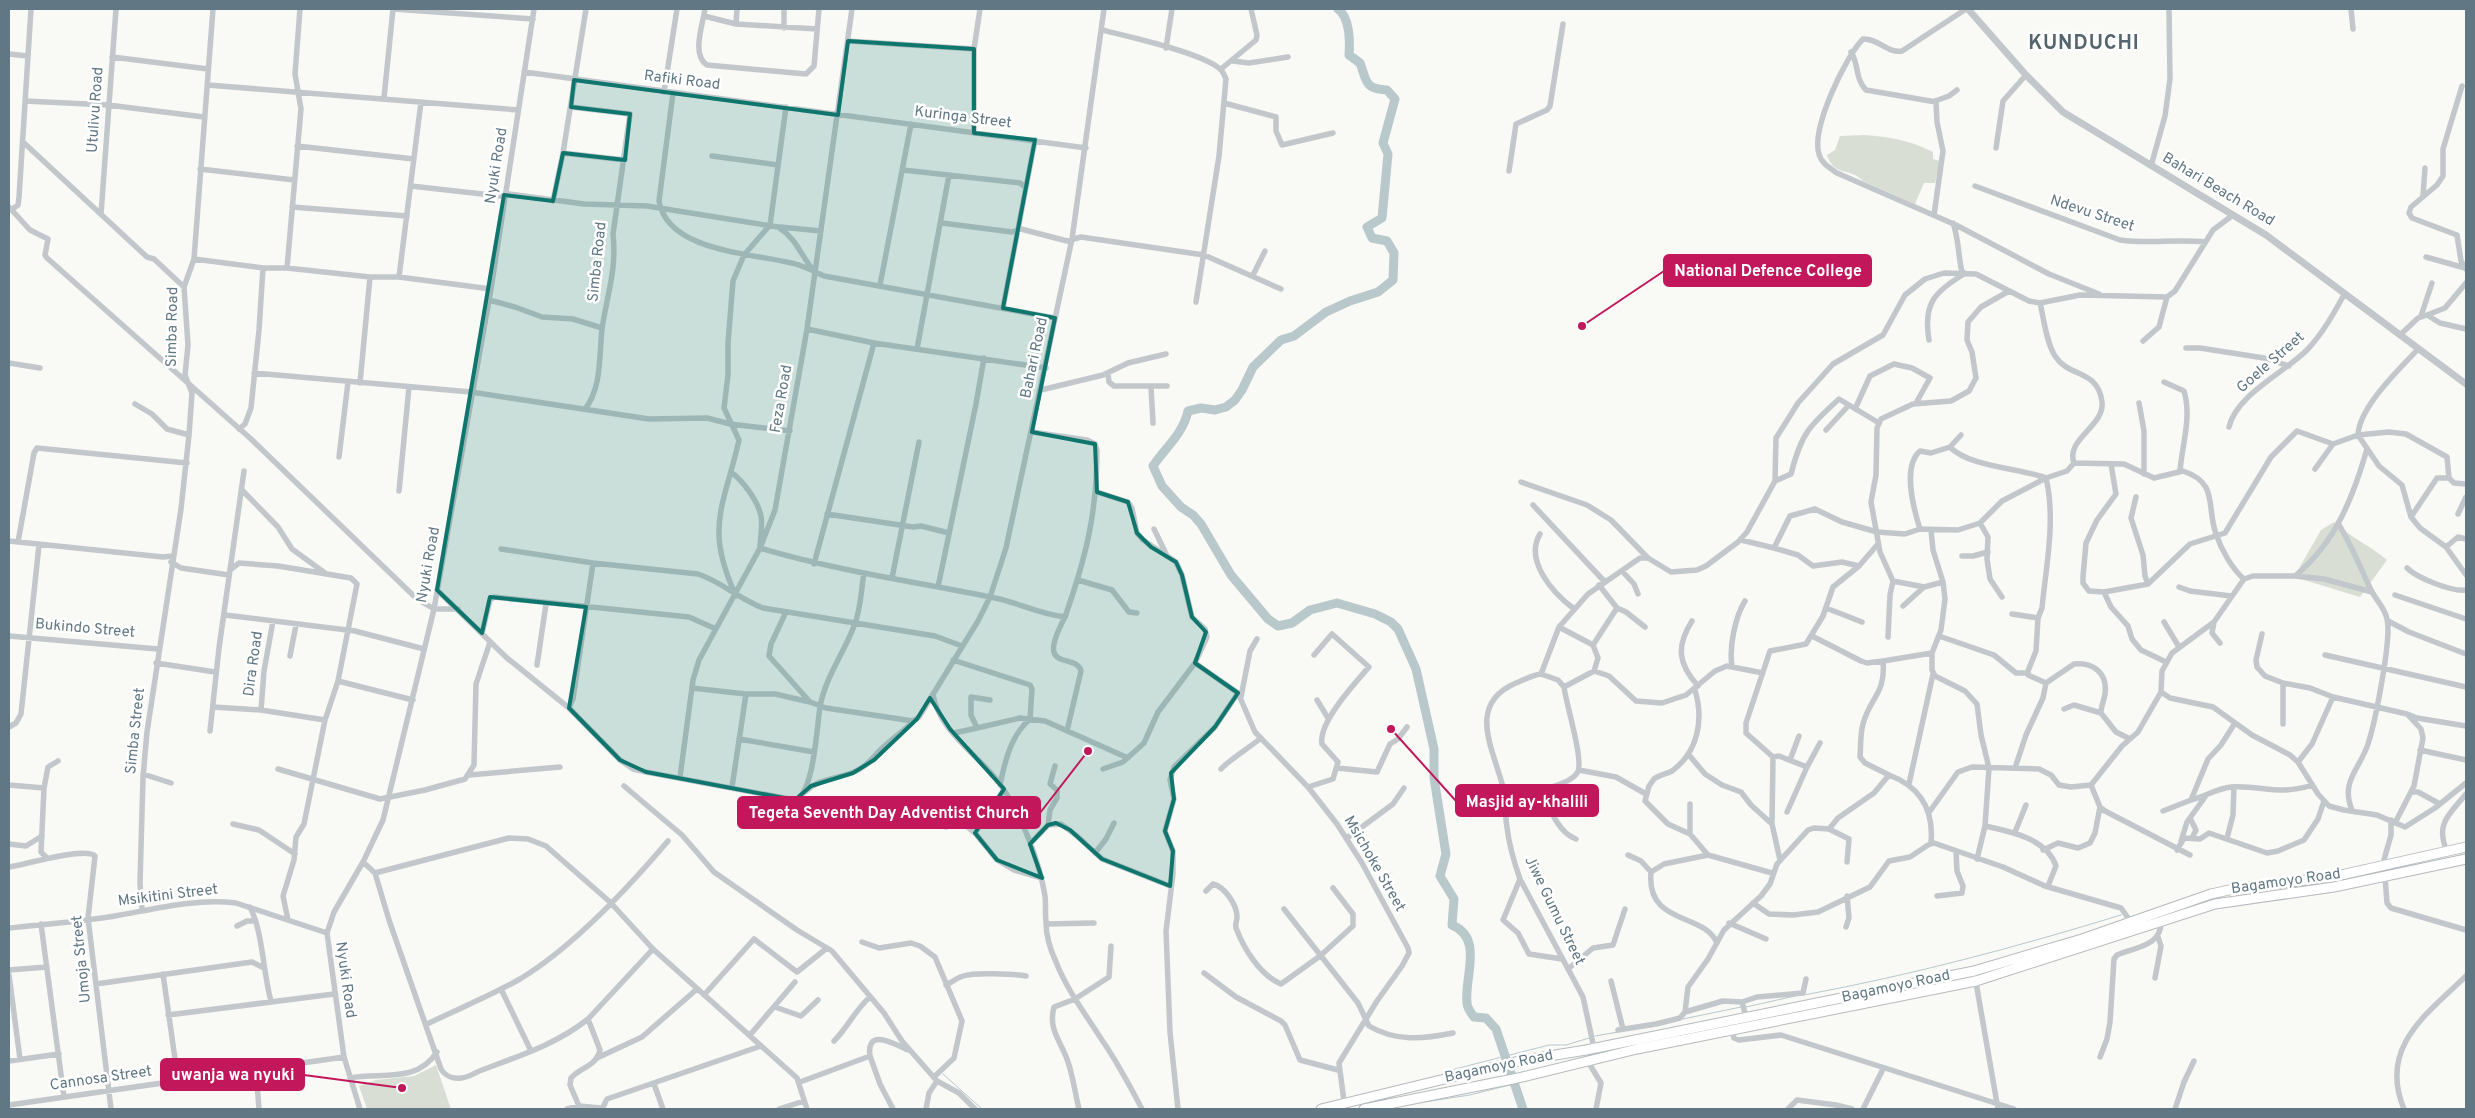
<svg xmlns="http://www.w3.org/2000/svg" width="2475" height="1118" viewBox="0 0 2475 1118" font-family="Overpass,sans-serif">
<rect width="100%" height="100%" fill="#f9f9f6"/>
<path fill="#d9ded5" d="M1864,135C1889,137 1910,140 1933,152V159L1940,161L1935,183H1924L1915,204L1863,181C1850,167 1834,177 1827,155L1835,150L1840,136Z
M2334,522C2350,537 2371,546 2387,560L2360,597L2294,577L2321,530Z
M436,1065L451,1109H367L359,1086L376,1080L414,1076Z"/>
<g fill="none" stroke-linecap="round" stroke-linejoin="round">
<path stroke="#b8c8cb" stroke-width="1" d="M1804,995C1912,975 2017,947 2121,915
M1746,1007L1795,996
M1683,1019L1741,1007
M1595,1036L1618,1032
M1629,1055L1650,1051
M1450,1073L1455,1069L1549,1045H1566L1589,1038
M943,1074L982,1109
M1417,1103L1470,1095L1533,1079"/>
<path stroke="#b8c8cb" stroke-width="9" d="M1338,9C1350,17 1350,42 1349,55L1360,63C1367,81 1364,89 1387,90L1395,99L1383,143L1388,154L1382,218L1367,227L1372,238L1387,241L1394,253L1393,280L1378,292L1350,301L1326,312L1294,336L1281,340L1253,367L1242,390L1235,400L1226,407L1215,410L1201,408L1188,411C1183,434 1165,448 1153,466L1162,486L1181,507L1193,515L1201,524L1231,575L1268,619L1278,626L1292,623L1310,610L1337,603L1375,614L1391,622L1398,629L1416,669L1434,749V778L1446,854L1440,876L1454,899L1452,925C1484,938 1464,977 1467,1003C1467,1008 1471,1013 1474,1017L1486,1018L1496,1029L1523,1109"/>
<defs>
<path id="trunk" d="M1321,1109L1519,1061L1586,1050L1974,971L2082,939L2211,894L2238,888L2332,877L2466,847
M1364,1109L1518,1078L1637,1049L1976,981L2215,904L2334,887L2466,859"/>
</defs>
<use href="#trunk" stroke="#b4babd" stroke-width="11"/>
<path stroke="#c1c7ca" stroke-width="5.5" d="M393,9L533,19
M705,9C703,24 691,55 707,65L806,74L814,66L819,9
M784,9V28
M1966,9L1902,51C1888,54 1878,38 1863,39C1845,57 1811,129 1819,154C1821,163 1830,168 1837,173L1956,225L2049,274L2099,294
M2351,9L2353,29
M704,16L736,24L817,29
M736,24L737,9
M1102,30C1127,36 1203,53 1220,69C1223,71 1224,75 1226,79L1219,156L1196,302
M848,41L974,49
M1166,48L1172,9
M1851,52C1859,64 1855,79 1866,90L1936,102L1937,122L1943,151L1934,215
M9,54L28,56
M112,57L208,69
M1233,61L1249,63L1288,57
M1221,69L1256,40L1257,35L1251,9
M524,72L1086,148
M208,85L518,110
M2462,86L2443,149V176L2437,185L2411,207L2409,213L2412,218L2457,235L2461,261L2466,269
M664,92L677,9
M673,93L659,201C668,254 759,253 799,265C807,268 816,272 824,276L1055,318
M384,98L393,9
M25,101L108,105L204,117
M1935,101L1949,96L1957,90
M1224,103L1276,117V131L1282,145L1333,133
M571,107L630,114L613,234C617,269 607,295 602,329C599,355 602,388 585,409
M974,133V49L980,9
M23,142L147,257L154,259L184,287
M297,146L414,159
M1996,148L2003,101L2026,75
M563,153L625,160
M712,156L778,165
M2151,166L2165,116L2170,79L2169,9
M200,169L294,180
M903,170L1020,183L1025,187
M1509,171L1516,124L1547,110L1550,106L1563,24
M411,186L500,196L509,194L584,204L647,206L778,227C797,239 800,254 813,270
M1975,186L2120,240C2148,244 2176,239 2205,242
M2423,196L2425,168
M553,201L563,153L586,9
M9,207L30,230L48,239L45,255L47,258L251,439L417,599L434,609H458
M292,207L407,216
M11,210L18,205L19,197L31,9
M101,214L116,9
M942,223L1012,232L1021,229L1067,241L1081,237L1204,255L1281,289
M1953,223C1959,239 1958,256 1962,272L1966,274
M780,227L821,231
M2426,257L2465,268
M194,259L263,268H287L370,277H399L491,289
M287,268L301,109L295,74L300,9
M1253,275L1265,251
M399,277L421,102
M880,285L911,124
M489,300L515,307L542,317L573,319L602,328
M2040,303C2044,319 2046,342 2055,356C2069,378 2098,369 2102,402C2105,426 2065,439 2074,463
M1003,308L1035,140
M2427,315L2445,308L2466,283
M2421,316L2432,283
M807,329L874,343L1046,368
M2400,335L2418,318L2427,315L2440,323L2466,329
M1929,340C1923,304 1934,292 1964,274
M2143,341L2159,327L2167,297
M2186,348H2200L2264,358L2289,366
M917,349L949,175
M2418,349C2399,370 2359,407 2358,435L2379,466L2402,485L2411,517L2420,528L2446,547L2466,575
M9,363L40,368
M254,373L471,392L649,419L707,418L730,424L790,431
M1108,373L1109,382L1114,386H1167
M2164,382L2184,391C2192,417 2182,445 2180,471
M360,383L370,277
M1151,387L1153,423
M1041,390L1103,375L1128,363L1166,354
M2139,403L2144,431V474
M135,404L152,414L167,429L189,435
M1855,409L1870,376L1894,364L1912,368L1930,378L1916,403
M2229,427C2236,395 2285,372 2307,350C2323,333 2334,313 2345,293
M239,429L245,424L251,408L259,330L263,268
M1826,430L1849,405L1879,423
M1032,432L1087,440L1095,444L1097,450C1097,513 1086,557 1065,617
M1950,447C1969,467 2020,468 2046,478C2056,520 2046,566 2042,608L2038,618
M2367,449C2353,498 2335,543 2295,576H2253L2244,579L2214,622L2172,653L2162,671L2161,692L2170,698L2213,707L2252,735L2290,755L2298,762L2318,794L2329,806L2344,810L2377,815L2405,827L2435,808L2466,783
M339,457L348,382
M2111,464L2116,494L2097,520L2086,543L2083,577V583L2089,591L2104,592L2148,584L2190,544L2225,533L2271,457L2297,431L2333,444L2358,435L2389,432L2406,434L2447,457L2449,478
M2315,469L2333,444
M732,473C743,481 758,501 761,516C763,526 760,538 760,548C837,571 917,582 995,598C1020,603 1038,614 1065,617C1034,675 1075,651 1081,671L1067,731
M1775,481L1791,474C1801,434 1809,426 1839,399L1849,405
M1521,482L1587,505L1611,520L1648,558
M242,490L278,527L292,549L325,573
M399,491L409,387
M1097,492L1128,502L1132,508L1137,533L1143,540L1176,562L1182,575L1192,617L1205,629L1207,637L1195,663L1158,712L1144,743L1123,762L1103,769
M2136,497L2131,518L2143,555L2145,576L2148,584
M1533,505L1604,581
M827,514L913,527L921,526L949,533
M2458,514L2466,497
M2411,517L2437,478H2449L2454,483L2466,484
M1980,523L1988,537L1987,559L1990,579L2002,597
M2339,525C2352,546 2360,567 2371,590C2376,600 2385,608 2387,619C2392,638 2375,723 2368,744C2360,769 2340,781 2352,810
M1154,529L1167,556
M1920,529C1914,510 1902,466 1920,451L1931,453L1950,447L1961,435
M1931,530L1933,550L1943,582L1945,599L1941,630L1932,653V670L1935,676L1965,691L1977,704L1981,735L1989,768L1985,826L1977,859
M1540,534C1524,561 1553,593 1574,609
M1741,540L1774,548L1790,516L1815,509L1842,522L1877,532L1905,534L1920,529L1958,530L1980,523L2002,501L2046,478L2067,471L2074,463L2124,464L2154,478L2183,471C2219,483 2206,506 2216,534C2221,549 2232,569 2244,579
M9,541L163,557L172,556
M18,542L34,453L37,448L187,463
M2446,547L2458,537L2466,539
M1774,548L1798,555L1813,566L1842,562L1859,566
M501,549L593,563L698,574C722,582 739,599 763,608L935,636L962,646
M1962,556H1973L1988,552
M171,562L181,568L229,575
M814,564L874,343
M2407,568C2417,578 2452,592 2466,590
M230,570L239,563L278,566L351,578L357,584L338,681L325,720L304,824L296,837L294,860L283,896L288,920
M1622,571L1634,584L1638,594
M2295,576L2324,579L2372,592
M892,578L919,442
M1078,580L1112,590L1129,612L1137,613
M1943,582L1924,587L1893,581L1880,552L1871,502L1876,475L1877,428L1881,419L1913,404L1951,401L1969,391L1976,378L1972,352L1967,340L1968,322L1981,307L2009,291
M938,587L976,404L984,358
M2179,587L2190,591L2231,596
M437,590L507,658L569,708L620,760L633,769L646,772L795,800C814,794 817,725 820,707C825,678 844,653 854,626C861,610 861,590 864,573
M2104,592L2111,607L2128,626L2132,639L2141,650L2166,662
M2395,595L2466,619
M736,596C704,527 724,507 739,440L724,408L728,375V343L733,281L744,255L770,225L786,107
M1903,606L1924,587
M1617,608L1626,612L1645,627
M1826,608L1862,622
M786,612L771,644L769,656L810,702
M2012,614L2038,618L2036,651L2028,671V675L2046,683L2074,664C2093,662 2108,673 2105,694C2104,701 2101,706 2101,713L2116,732L2130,739
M225,615L355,631L424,649
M1692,621C1676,646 1678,664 1698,686
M2388,621L2409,632L2466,654
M2164,622L2179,647
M2214,622L2212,633L2220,643
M1559,627L1593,645L1598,658L1594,671
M482,633L490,600L494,597L689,617L716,629
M2262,634L2256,660L2257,667L2265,676L2283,683L2310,688L2333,697L2407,714L2417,718L2466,726
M9,636L158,649
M1812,636L1861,661L1867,663L1883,661
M1939,636L1994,655L2016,673H2027
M1888,637L1890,595L1893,581
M1593,645L1617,608L1599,585
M2325,655L2466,687
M290,656L296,625
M953,660L1030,685L1032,689L1030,719C1011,735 1005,761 1000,785
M156,663L215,672
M1195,663L1238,693L1255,732L1308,787L1337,824L1362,863L1408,948L1409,953L1402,966L1377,1001L1339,1063L1345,1109
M537,665L546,604
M1732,666C1729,647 1735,617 1745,601
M338,681L413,700
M2283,683V724
M1564,687L1594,671L1609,676L1636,701L1662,703L1686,695L1715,671L1727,666L1763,673
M692,688L746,694H775L810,702L826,708L913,721L919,717L978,621L990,597L1006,548L1072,239L1104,9
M1695,690C1704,720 1698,752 1672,771C1666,774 1659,775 1654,779L1649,786L1645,801L1668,824L1690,834L1708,855
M2161,692L2138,732L2122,746L2091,785L2100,807L2105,811L2190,855
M933,694C938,731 979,755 1000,784C1021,814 1039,859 1045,896C1046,904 1045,913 1046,922C1046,936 1050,949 1056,962C1067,990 1086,1015 1102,1040C1117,1062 1130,1086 1142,1109
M1241,697L1250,651L1257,639
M1317,700L1328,718
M213,707L261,710L325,720
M569,708L573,699L593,563
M2064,709L2074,705L2101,713
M261,710L264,671L273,621
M9,727L16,723L21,714L39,545
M977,728L1020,718L1045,721L1128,758
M210,731L219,648L244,471
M954,733L977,728L971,715V697L990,700
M739,739L814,752
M2420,750L2466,760
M1689,755L1705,774L1722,785L1741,792L1751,805L1772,824
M1773,757L1779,756L1807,767L1787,812
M1790,760L1799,736
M2298,762L2312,744L2333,697
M1807,767L1820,743
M1337,768L1377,772L1390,744L1398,739L1407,727
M2015,768L2026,735L2043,698L2046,683
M278,769L380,799L425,790L465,779L474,765L476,684L490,642
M1221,769C1230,759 1249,748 1261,738
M1579,770L1616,777L1646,794
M143,774L171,783
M469,775L560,767
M1889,775L1865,763L1860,757C1861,746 1860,734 1863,724C1870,697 1886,694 1883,661L1932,653
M680,777L693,680L699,660L760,548L775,510L807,329L852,9
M1909,784L1933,674
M9,785L44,788
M624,786L682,835L714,872L797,930L832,951L884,1013L902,1041L937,1081L959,1093L975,1109
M732,787L746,694
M1308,787L1333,779L1338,762L1322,744C1318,723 1355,683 1369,667L1332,634L1314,655
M1542,791C1549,807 1558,833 1576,839
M805,792C818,779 835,779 851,773C869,767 874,754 887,744C895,736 906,730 913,721
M2411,792H2418L2440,804
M1505,796C1522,793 1567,788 1577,773C1585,763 1566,704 1564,687L1558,680L1541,674
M2191,800C2204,797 2218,788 2231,787C2261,785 2280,796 2312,785
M1690,804V834
M920,810L926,821L946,827L959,820L975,833L997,860L1014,870L1042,878
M1930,811L1958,772L1972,767L2039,769L2051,775L2059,785L2071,787L2091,785
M2163,811L2191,800L2208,759L2221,745L2235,723
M2190,818L2196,830L2192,838
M2395,823L2414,786L2423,738L2421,729L2409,716
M233,824L259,830L295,854
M1048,825L1061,824L1077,836L1102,859L1170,886
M1985,826C2008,831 2047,838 2056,866L2048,886
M1829,829L1849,839L1847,862
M2015,832L2026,805
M975,833L1003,791
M1347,838L1393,804L1404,788
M2227,838L2233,815L2234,787
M2181,841L2187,822L2205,797
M9,844L26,846L42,836
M1030,844L1048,825L1050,810L1057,798V790L1050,784L1055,766
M2043,850L2058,843L2078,848L2090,843L2095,833L2100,807
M2177,850L2184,838L2200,839L2209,833L2267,853L2278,851L2304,840L2318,819L2324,801
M2447,852C2435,823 2449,815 2466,794
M1095,853L1106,839L1114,823
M1628,855L1641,861L1651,872C1646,926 1704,912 1717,943
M47,858L41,852L44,788L48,767L58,761
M1780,860L1772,824L1773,757L1746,733V723L1770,651L1806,644L1823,616L1833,587L1859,566L1878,544
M363,862L375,873L389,920L441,1069C445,1076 453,1079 461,1078C468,1078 476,1072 482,1070C519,1056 557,1044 588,1019L653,949
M9,867C24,865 86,846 95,856L88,918L111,1109
M2382,867L2391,835V820
M1651,872L1664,864L1708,855L1772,873
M375,873L509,838L528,839L546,846L610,902L653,949L797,1078L807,1109
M2385,877L2387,903L2391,908L2466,930
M1520,879L1503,920L1518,933L1529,954L1562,959
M1206,891L1213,884C1225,887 1237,905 1237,917C1237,921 1235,923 1236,928C1244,949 1260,975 1281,984L1320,956L1353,926V914L1333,888
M1937,896L1962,893L1963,886L1957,871L1956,851
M1753,903L1769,914L1793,915L1818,912L1870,887L1889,861L1910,857L1928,845L1934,843L2003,867L2045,886L2121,908L2131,922
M250,907C263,932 263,973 271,1001
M1284,909L1358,1003L1369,1026C1396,1042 1423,1039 1453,1033
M142,910L140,883L143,777L147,732L181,509L189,435L192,393L185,375L188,345L184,287L194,259L213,9
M1729,923L1766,939
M41,924L64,1097
M1046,924L1094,923
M237,926L247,921H255
M1846,927L1849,918L1847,896
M9,928C44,924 80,922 115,916C155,909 196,898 236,903L327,933
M862,942L879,948L911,943L920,946L935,957L962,1021L954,1058L934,1077
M1568,969L1593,948L1613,945L1625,909
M9,970L47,967
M1974,971L1998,1109
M1204,973L1236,997L1281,1021L1285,1025L1300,1060L1338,1070
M163,974L178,1080
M9,975L20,1059
M2155,978L2161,946L2158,937
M1611,981L1623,1029
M96,984L252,962L264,968
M946,985C952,982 957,978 963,976C975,972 1013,974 1026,976
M501,989L531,1051
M704,995L754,939L797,972L827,948
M1742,1002L1757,997L1803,993L1806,979
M775,1007L801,1016L818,1000
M1685,1012L1688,987L1708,959L1724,930L1761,896L1770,884L1777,864L1808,830L1814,828L1829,829L1838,818L1874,793L1889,775C1921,787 1934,810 1931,843
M168,1015L334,994
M427,1024C458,1009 490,996 520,979C573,947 628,888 668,841
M1618,1030L1656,1024L1680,1018L1685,1012L1723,1001L1742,1002L1746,1017
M1732,1030L1734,1038L1739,1040L1781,1035L2014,1109
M750,1035L795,982
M834,1041C848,1027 855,1010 870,997
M1594,1048L1583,997L1520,879C1514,862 1509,845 1507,827C1505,817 1506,806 1505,796C1498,756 1462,706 1516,683C1524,680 1532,675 1541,674L1559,627L1588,594L1640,558H1648L1671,572L1697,570L1706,566L1738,542L1747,532L1775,481L1776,438L1798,403L1833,364L1883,335L1905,295L1925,279L1944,273L1976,274L2029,301L2040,303L2080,295L2167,297L2175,291L2213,230L2233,215
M870,1056C866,1027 894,1044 908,1050
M2100,1057L2107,1039L2110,1022L2114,959L2117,955C2136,947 2162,946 2161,921
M597,1058L642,1037L697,989
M1587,1060L1601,1083L1596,1109
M9,1061L59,1054
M256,1070L259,1109
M350,1078C381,1072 416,1084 437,1052
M800,1082L870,1056L880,1084L893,1109
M654,1084L663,1109
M9,1105L344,1057
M579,1106L570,1085L571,1078C580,1067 596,1067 600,1050L588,1019
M360,1109L344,1057L327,933L334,912L363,862L383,820L434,609L491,289L534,9
M567,1109L579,1106L601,1108
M602,1109L607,1099L761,1046
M779,1109L804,1101
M926,1109L929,1093L937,1081
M1079,1109C1075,1093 1073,1075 1067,1059C1060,1040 1048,1029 1054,1007L1075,999L1109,977L1111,946
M1178,1109L1170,1032L1166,931L1173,874V851L1165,831L1174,799L1170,780L1174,767L1215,727L1238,693
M1788,1109L1797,1100L1836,1105L1852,1109
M1863,1109L1883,1069
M2175,1109L2184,1082L2194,1061
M2404,1109C2378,1047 2427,1014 2466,976"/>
<path stroke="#c1c7ca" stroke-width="7" d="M1968,9L2026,75L2063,112L2266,235L2466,384"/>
<use href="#trunk" stroke="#fff" stroke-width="9"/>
</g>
<path fill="#0f766e" fill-opacity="0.2" stroke="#0f766e" stroke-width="4" stroke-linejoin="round" d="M848,41L974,49V133L1035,140L1003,308L1055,318L1032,432L1095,444L1097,492L1128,502L1137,533L1151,547L1176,562L1182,575L1192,617L1206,632L1195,663L1238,693L1215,727L1171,773L1174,799L1165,831L1173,851L1170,886L1102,859L1070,830L1056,823L1048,825L1030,844L1042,878L997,860L975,833L1004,789L950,729L930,698L917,719L874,760L853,773L811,786L795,800L646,772L620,760L569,708L586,607L490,597L482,633L437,590L504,195L553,201L563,153L625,160L630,114L571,107L574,80L838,115Z"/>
<g text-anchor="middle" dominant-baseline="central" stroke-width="5" stroke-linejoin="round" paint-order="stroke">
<g font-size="15" fill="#617884" stroke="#fff">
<text transform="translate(682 81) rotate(7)">Rafiki Road</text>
<text transform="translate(96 110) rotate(-86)">Utulivu Road</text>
<text transform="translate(963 118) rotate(7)">Kuringa Street</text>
<text transform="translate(497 166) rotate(-81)">Nyuki Road</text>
<text transform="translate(2218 190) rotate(31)">Bahari Beach Road</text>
<text transform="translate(2092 214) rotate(18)">Ndevu Street</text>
<text transform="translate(598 262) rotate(-84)">Simba Road</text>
<text transform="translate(173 327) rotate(-89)">Simba Road</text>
<text transform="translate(1035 358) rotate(-78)">Bahari Road</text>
<text transform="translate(2271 363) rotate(-41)">Goele Street</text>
<text transform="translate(782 399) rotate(-80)">Feza Road</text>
<text transform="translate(429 565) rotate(-80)">Nyuki Road</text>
<text transform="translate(85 629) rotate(5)">Bukindo Street</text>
<text transform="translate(254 664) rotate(-82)">Dira Road</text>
<text transform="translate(136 731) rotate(-84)">Simba Street</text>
<text transform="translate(1374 864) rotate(60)">Msichoke Street</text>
<text transform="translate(2286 882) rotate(-8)">Bagamoyo Road</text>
<text transform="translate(168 896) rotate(-7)">Msikitini Street</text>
<text transform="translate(1554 911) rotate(64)">Jiwe Gumu Street</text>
<text transform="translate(82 959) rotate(-96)">Umoja Street</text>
<text transform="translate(345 980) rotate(82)">Nyuki Road</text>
<text transform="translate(1896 987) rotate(-12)">Bagamoyo Road</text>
<text transform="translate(1499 1067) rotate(-12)">Bagamoyo Road</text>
<text transform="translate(101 1079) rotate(-8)">Cannosa Street</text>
</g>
<g font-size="20" font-weight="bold" letter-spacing="1" fill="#54656e" stroke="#fff">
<text x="2084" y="44">KUNDUCHI</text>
</g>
</g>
<path fill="none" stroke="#c2185b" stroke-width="2" d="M1582 326L1664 271M1391 729L1456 801M1088 751L1040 813M402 1088L304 1075"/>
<g fill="#c2185b" stroke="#fff" stroke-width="2">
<circle cx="1582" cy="326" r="5"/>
<circle cx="1391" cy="729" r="5"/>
<circle cx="1088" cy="751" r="5"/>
<circle cx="402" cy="1088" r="5"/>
</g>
<g fill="#c2185b" stroke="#c2185b" stroke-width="2">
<rect x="1664" y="255" width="207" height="31" rx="5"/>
<rect x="1456" y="785" width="142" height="31" rx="5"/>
<rect x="738" y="797" width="302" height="31" rx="5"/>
<rect x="161" y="1059" width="143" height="31" rx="5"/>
</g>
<g font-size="16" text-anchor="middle" font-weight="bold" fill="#fff">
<text x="1768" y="276">National Defence College</text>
<text x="1527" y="807">Masjid ay-khalili</text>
<text x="889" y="818">Tegeta Seventh Day Adventist Church</text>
<text x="233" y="1080">uwanja wa nyuki</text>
</g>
<rect width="2475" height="1118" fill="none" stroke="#617884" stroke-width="20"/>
</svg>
